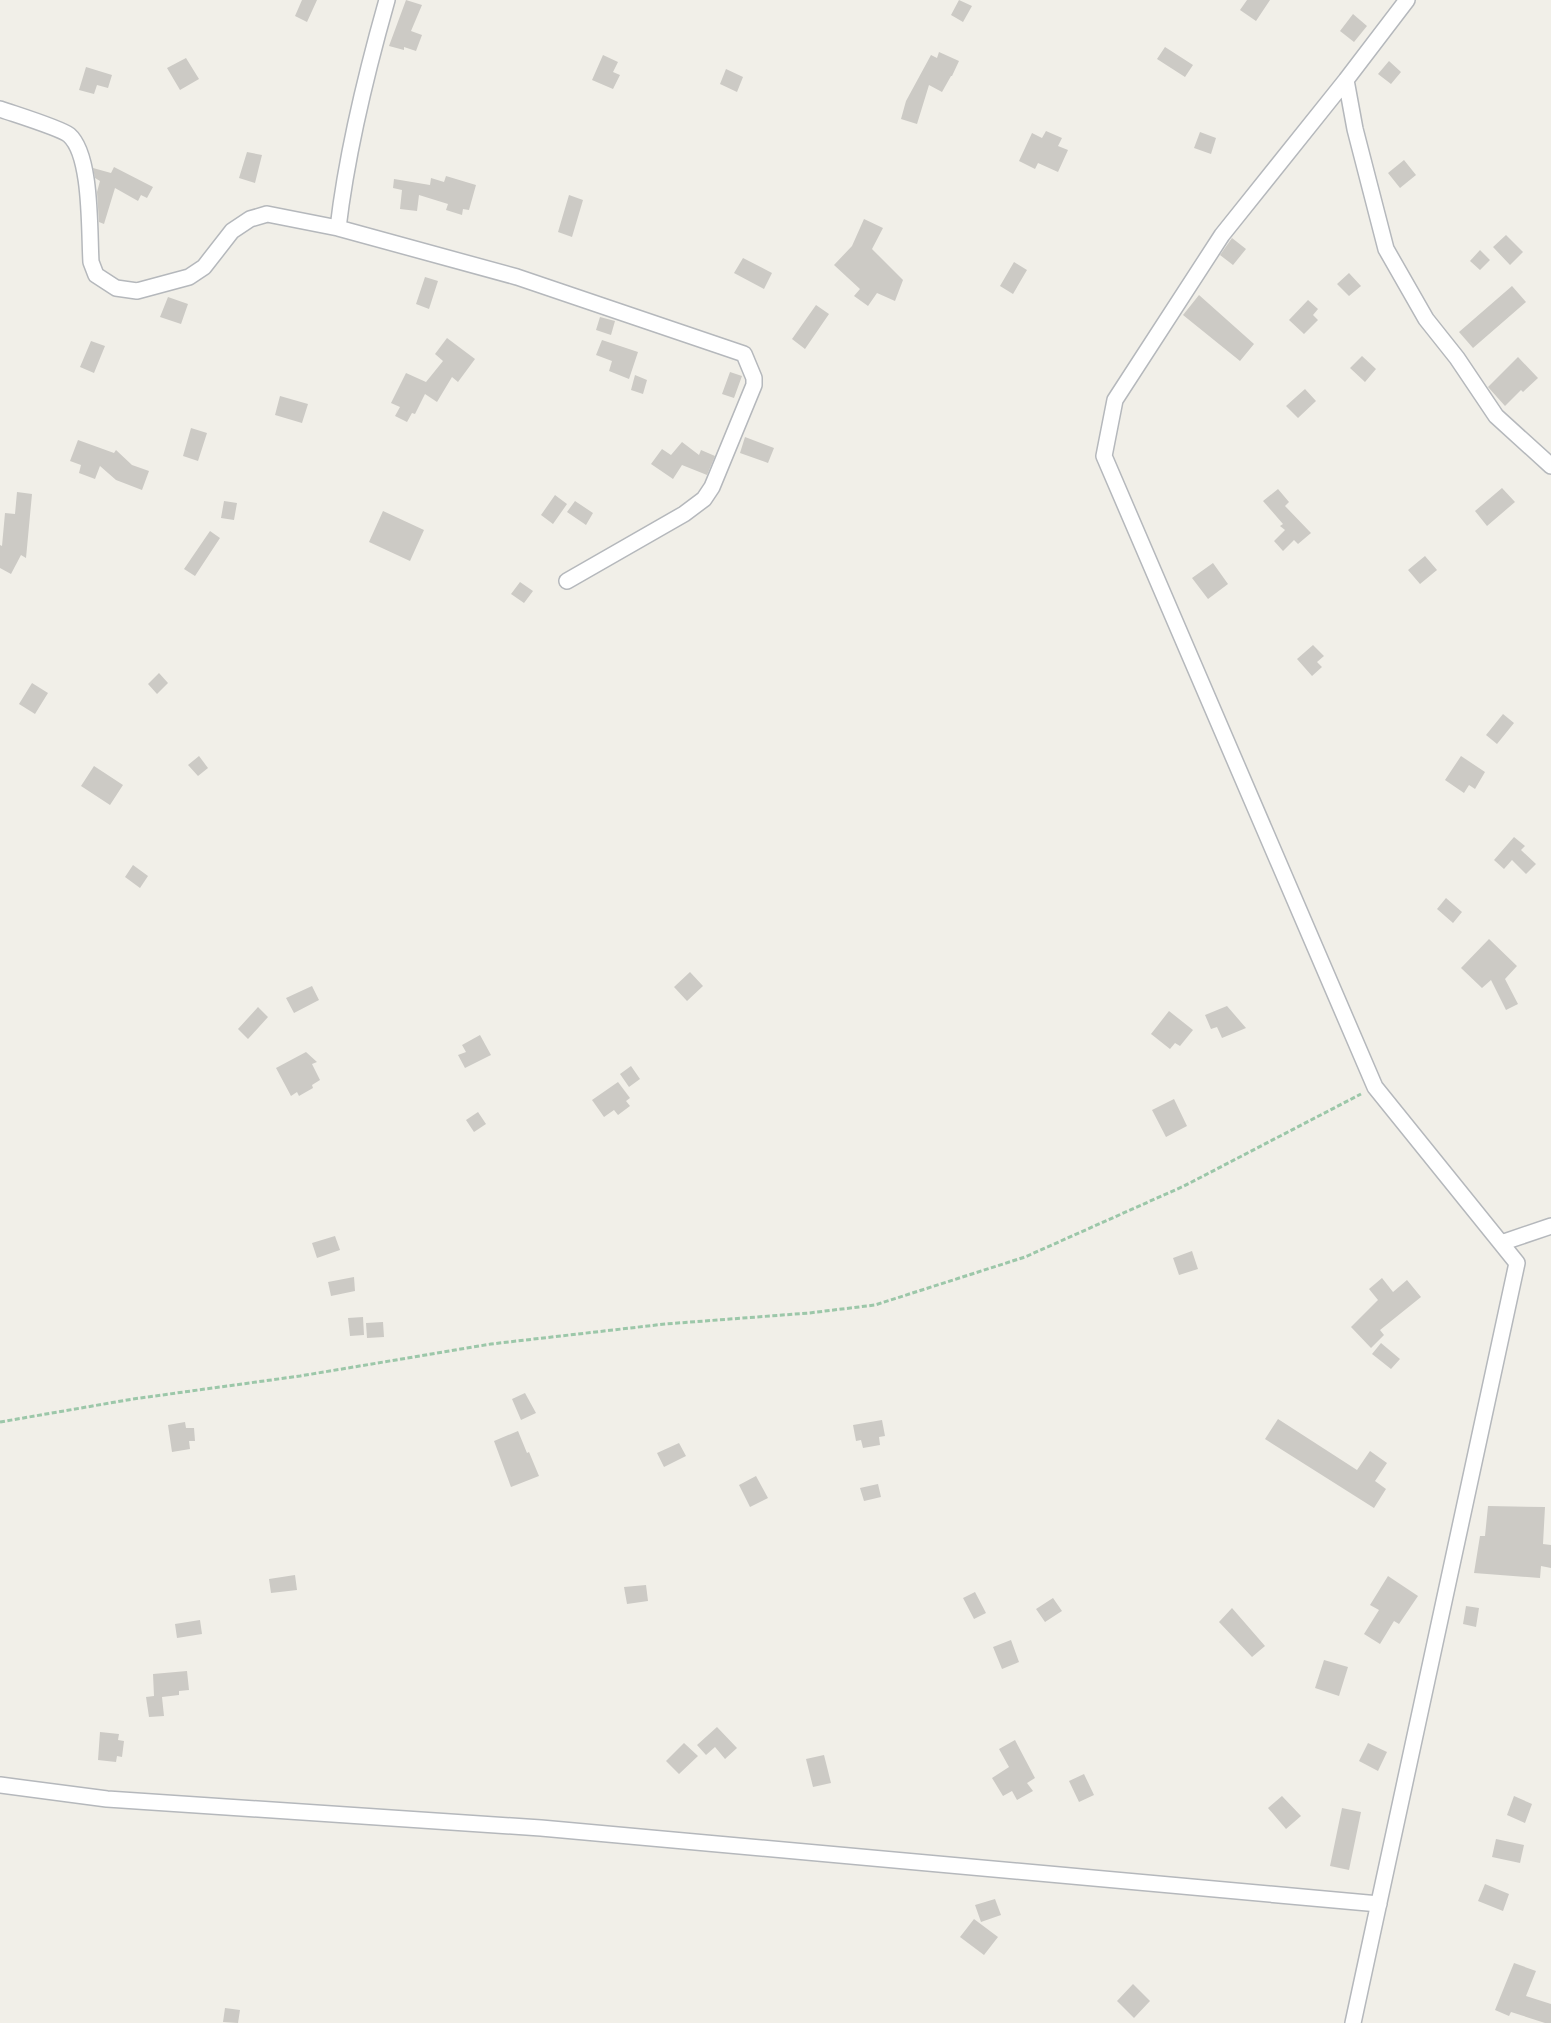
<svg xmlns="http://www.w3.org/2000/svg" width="1551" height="2023" viewBox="0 0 1551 2023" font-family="Figtree,sans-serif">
<rect width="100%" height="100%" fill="#f1efe8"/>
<path fill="#cccac5" d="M302,0H317L307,22L295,16Z
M406,0L422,5L411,31L422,35L416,51L404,47V50L389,46Z
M959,0L972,6L963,22L951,15Z
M1247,0H1270L1256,21L1240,10Z
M1353,14L1367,26L1354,42L1340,31Z
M1165,47L1193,65L1185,77L1157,59Z
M939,52L959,61L952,76H951L942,92L929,85L917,124L901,119L906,101L931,55L937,58Z
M603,55L618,62L613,72L620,75L613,89L592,80Z
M186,58L199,79L180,90L167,68Z
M1389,61L1401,72L1391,84L1378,74Z
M86,67L112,75L108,88L97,85L94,94L79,90Z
M726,69L743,77L737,92L720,84Z
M1046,131L1062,138L1058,146L1068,150L1058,172L1038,163L1035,169L1019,161L1032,133L1042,138Z
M1200,132L1216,138L1211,154L1194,148Z
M247,152L262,155L255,183L239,178Z
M1404,160L1416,175L1400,188L1388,173Z
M114,167L153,187L147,198L141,195L138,201L115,188L104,224L99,222L97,192L100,181L95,178L93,168L111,173Z
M446,176L476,185L469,210L463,209L462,215L446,210L448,204L419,195L417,211L400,209L402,190L393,188L394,179L430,185L431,178L444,182Z
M569,195L583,200L572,237L558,232Z
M864,219L883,228L872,249L903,280L895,301L877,293L868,306L854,296L860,289L834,265L852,246Z
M1506,235L1523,252L1510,265L1493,247Z
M1232,238L1246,249L1233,265L1220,255Z
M1480,250L1490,260L1480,270L1470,261Z
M743,258L772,273L764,289L734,273Z
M1014,262L1027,270L1013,294L1000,286Z
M1349,273L1361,286L1349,296L1337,284Z
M425,277L438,281L429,309L416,304Z
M1512,286L1526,302L1473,348L1459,332Z
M1199,295L1254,344L1240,361L1183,315Z
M168,297L188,304L181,324L160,317Z
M1308,300L1318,309L1313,315L1318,320L1304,334L1289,320Z
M816,305L829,314L805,349L792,339Z
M600,317L615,321L611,335L596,330Z
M447,338L475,359L458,382L452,377L437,402L425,394L415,414L412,413L407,422L395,416L400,407L391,403L406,373L426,382L443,361L435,354Z
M602,340L638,352L629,379L609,371L612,361L596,355Z
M91,341L105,346L94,373L80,367Z
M1362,356L1376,369L1365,382L1350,368Z
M1518,357L1538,378L1523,392L1521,390L1505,406L1488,387Z
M730,372L742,376L734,398L722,394Z
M635,375L647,380L643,394L631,390Z
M1305,389L1316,401L1298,418L1286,406Z
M280,396L308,404L302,423L275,415Z
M191,428L207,433L198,461L183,456Z
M745,437L774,448L768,463L740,453Z
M78,440L114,453L116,450L132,465L149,471L142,490L116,480L100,466L95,479L79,473L81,465L70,461Z
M682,442L699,455L701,450L715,456L707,475L682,465L673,479L651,464L662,449L671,455Z
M1502,488L1515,502L1487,526L1475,511Z
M1278,489L1289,502L1285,506L1311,533L1298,544L1294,540L1283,551L1274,541L1285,530L1280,526L1283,524L1263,501Z
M17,492L32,494L26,558L21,555L11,574L0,568V545L2,546L5,513L15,514Z
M555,495L567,504L553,524L541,515Z
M224,501L237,503L234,520L221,518Z
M575,501L593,513L586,525L567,512Z
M383,511L424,530L410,561L369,542Z
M210,531L220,538L195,576L184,569Z
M1425,556L1437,570L1420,584L1408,570Z
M1213,563L1228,584L1208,599L1192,578Z
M520,582L533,591L524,603L511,594Z
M1313,645L1324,656L1317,662L1322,667L1312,676L1297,659Z
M159,673L168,683L157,694L148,684Z
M32,683L48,693L35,714L19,704Z
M1503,714L1514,723L1497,744L1486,735Z
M199,756L208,768L198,776L188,765Z
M1461,756L1485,772L1475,789L1469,785L1464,793L1445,780Z
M94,766L123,785L110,805L81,786Z
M1514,837L1525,846L1521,850L1536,864L1526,874L1512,860L1504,869L1494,860Z
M133,865L148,876L140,888L125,877Z
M1446,898L1462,912L1453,923L1437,909Z
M1489,939L1517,966L1505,979L1518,1004L1506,1010L1491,980L1482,988L1461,968Z
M690,972L703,986L687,1001L674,987Z
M312,986L319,1000L294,1013L286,998Z
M1227,1006L1246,1028L1222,1038L1217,1027L1211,1029L1205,1015Z
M258,1007L268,1017L248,1039L238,1029Z
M1169,1011L1193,1030L1180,1046L1175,1043L1170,1049L1151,1034Z
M480,1035L491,1055L465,1068L458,1055L466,1052L462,1045Z
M306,1052L317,1062L312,1064L320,1080L312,1085L313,1088L299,1096L297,1092L291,1096L276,1068Z
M631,1066L640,1079L629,1087L620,1074Z
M618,1082L630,1098L626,1101L630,1106L618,1115L614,1110L604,1117L592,1100Z
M1174,1099L1187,1126L1166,1137L1152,1110Z
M478,1112L486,1124L474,1132L466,1120Z
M335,1236L340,1250L317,1258L312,1243Z
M1192,1251L1198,1269L1179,1275L1173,1258Z
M354,1277L355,1291L331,1296L328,1282Z
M1382,1278L1393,1292L1407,1280L1421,1297L1380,1330L1384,1335L1371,1348L1351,1327L1378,1300L1369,1289Z
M363,1317L364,1335L350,1336L348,1318Z
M383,1322L384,1337L367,1338L366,1323Z
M1381,1343L1400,1359L1391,1369L1372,1354Z
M525,1393L536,1413L521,1420L512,1399Z
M1278,1419L1357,1470L1370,1451L1387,1463L1375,1481L1386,1489L1374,1508L1265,1439Z
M882,1420L885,1436L879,1437L880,1445L863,1448L861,1440L856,1441L853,1425Z
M185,1422L186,1428H194L195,1441H189L190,1449L172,1452L168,1425Z
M518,1431L527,1453L529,1452L539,1476L511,1487L494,1441Z
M679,1443L686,1456L664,1467L657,1453Z
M756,1476L768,1498L750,1507L739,1485Z
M878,1484L881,1497L864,1501L860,1488Z
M1488,1506L1545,1507L1543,1544L1551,1545V1568L1541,1566L1540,1578L1474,1573L1480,1536H1485Z
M295,1575L297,1590L271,1593L269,1579Z
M1388,1576L1418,1596L1399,1624L1394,1621L1380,1644L1364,1634L1379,1610L1370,1605Z
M646,1585L648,1601L627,1604L624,1587Z
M975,1592L986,1613L974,1619L963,1598Z
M1053,1598L1062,1611L1045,1622L1036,1609Z
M1466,1606L1479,1608L1476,1627L1463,1624Z
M1232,1608L1265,1646L1252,1657L1219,1622Z
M200,1620L202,1634L177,1638L175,1624Z
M1011,1640L1019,1662L1002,1669L993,1647Z
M1324,1660L1348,1667L1339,1696L1315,1688Z
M187,1671L189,1690L179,1691V1695L162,1697L164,1716L149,1717L146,1697L154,1696L153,1674Z
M717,1727L737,1748L725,1759L715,1747L706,1755L697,1745Z
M100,1732L119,1734L118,1740L124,1741L122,1757L117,1756L116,1762L98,1760Z
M1015,1740L1035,1778L1027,1783L1033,1791L1017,1800L1012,1791L1003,1796L992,1778L1009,1767L999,1749Z
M684,1743L698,1756L679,1774L666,1761Z
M1368,1743L1387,1752L1378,1771L1359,1761Z
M824,1755L831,1783L813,1787L806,1759Z
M1084,1774L1094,1795L1079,1802L1069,1781Z
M1282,1796L1301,1816L1286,1829L1268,1808Z
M1514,1796L1532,1804L1525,1823L1507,1815Z
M1342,1808L1361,1812L1349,1870L1330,1866Z
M1496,1839L1524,1845L1520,1863L1492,1857Z
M1485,1884L1509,1894L1503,1911L1478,1901Z
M995,1899L1001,1915L981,1922L975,1905Z
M974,1919L998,1937L984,1955L960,1937Z
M1514,1963L1536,1971L1526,1996L1551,2004V2023H1545L1511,2012L1509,2016L1495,2010Z
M1133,1984L1150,2001L1134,2018L1117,2001Z
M225,2008L240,2010L238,2023L223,2022Z"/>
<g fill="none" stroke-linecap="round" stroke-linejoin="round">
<defs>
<path id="street" d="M387,0C366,74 347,151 338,228L517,277L744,354L754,378V385L712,487L704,499L684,514L567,581
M1346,80L1355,129L1386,249L1426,319L1457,358L1496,416L1551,466
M0,109C14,114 60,128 69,135C92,155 89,231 91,262L96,275L116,288L137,291L189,277L204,267L232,231L250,219L267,214L338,228
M1501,1243L1551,1226
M0,1785L107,1799L541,1828L1379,1904
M1353,2023L1517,1263L1375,1087L1104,456L1115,400L1222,235L1346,80L1407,0"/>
</defs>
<use href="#street" stroke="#b5b8bc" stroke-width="18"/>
<path stroke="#9cc7a9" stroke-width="3" stroke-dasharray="5 2.5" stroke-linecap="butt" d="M0,1422L133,1399L300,1376L491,1344L665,1324L809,1313L875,1305L1025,1257L1184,1186L1361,1094"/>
<use href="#street" stroke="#fff" stroke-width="15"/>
</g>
</svg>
